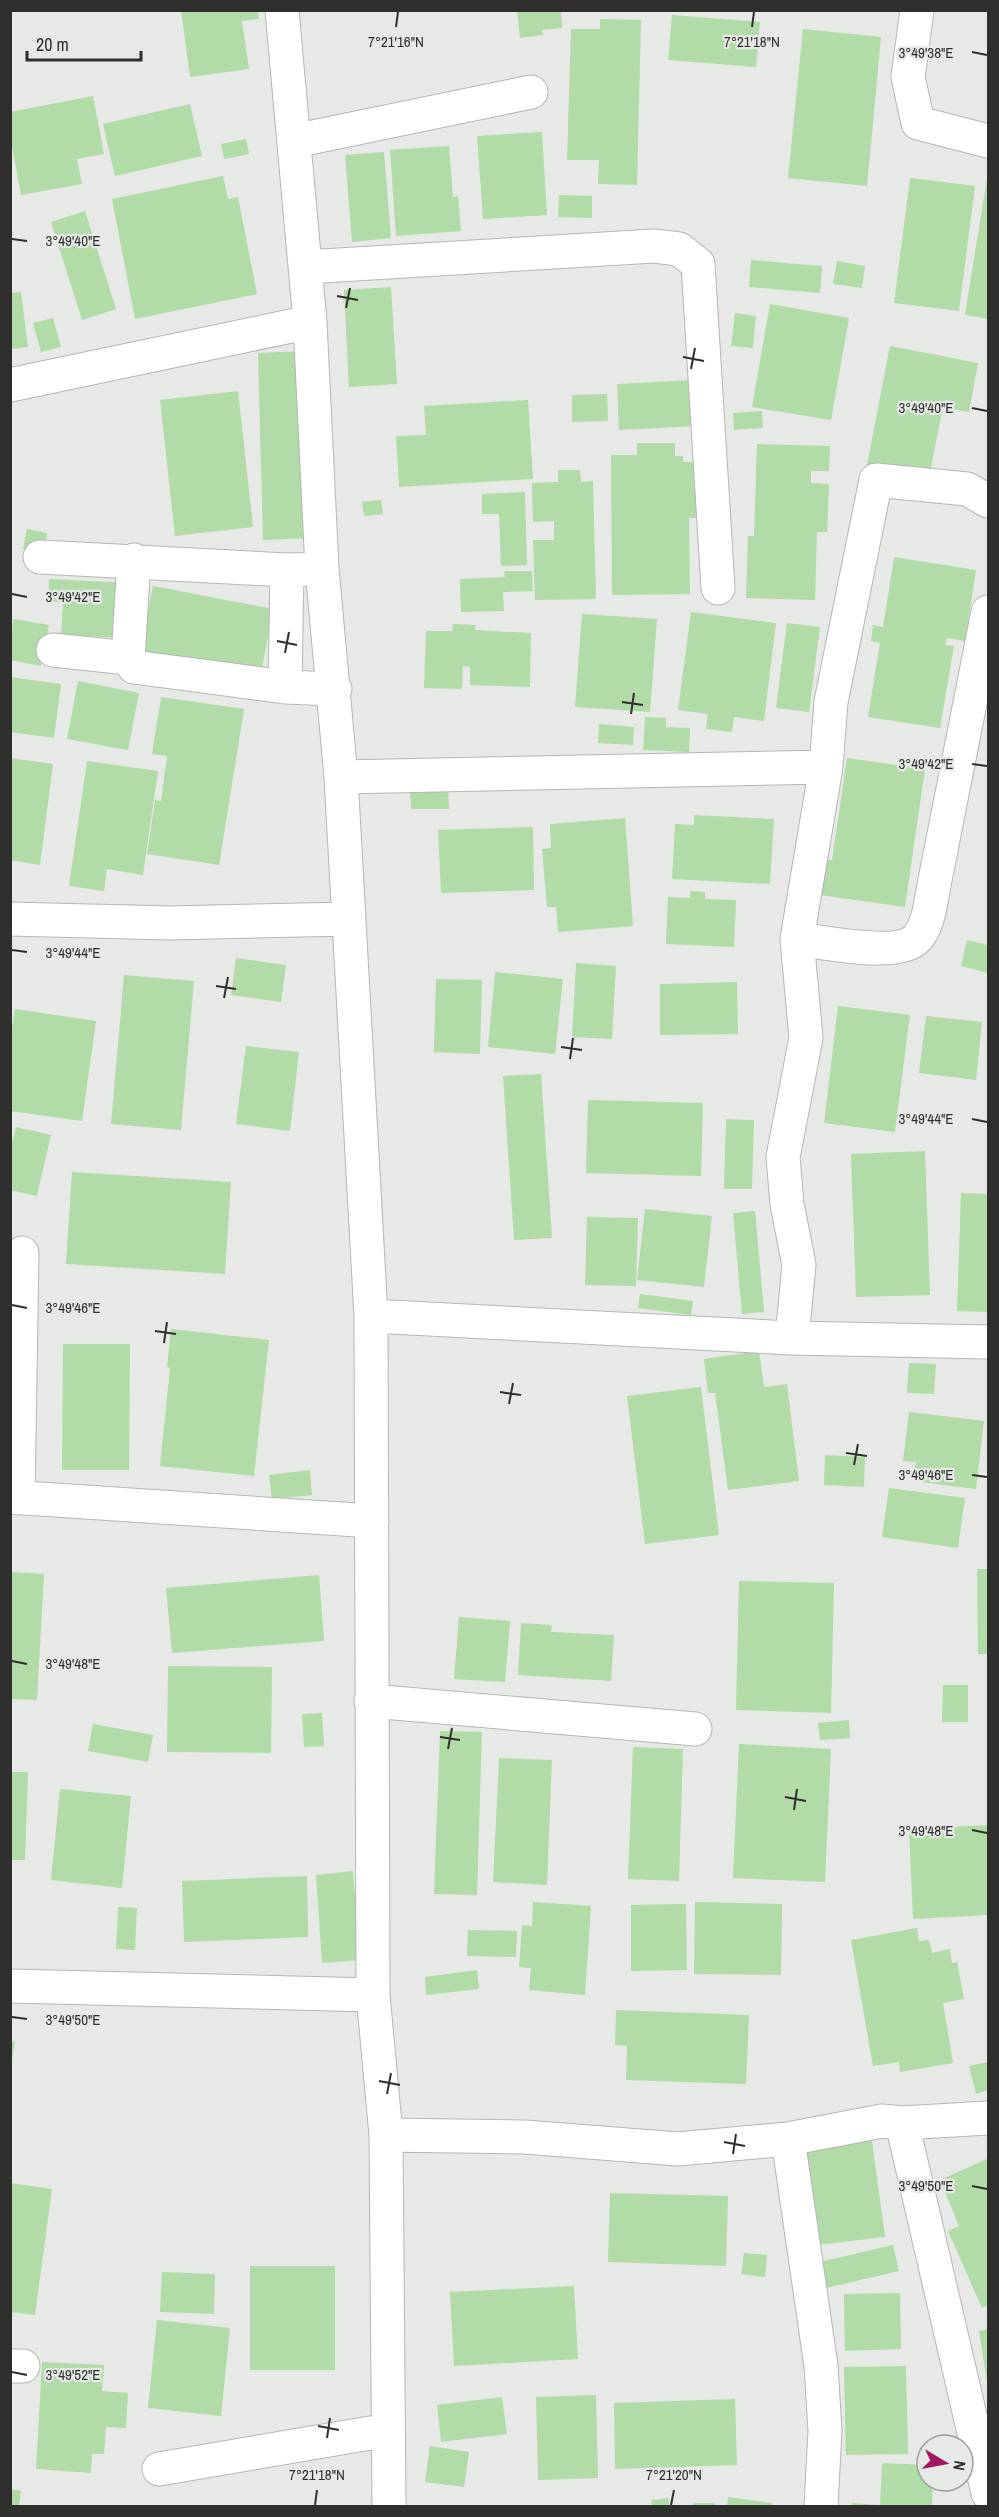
<svg xmlns="http://www.w3.org/2000/svg" width="999" height="2517" viewBox="0 0 999 2517" font-family="'Archivo Narrow',sans-serif">
<rect width="100%" height="100%" fill="#e6e9e5"/>
<path fill="#b1dba7" d="M181,10H258L259,19L242,21L249,69L190,77Z
M517,10H561L562,28L542,30L543,35L520,38Z
M672,15L760,22L756,67L668,60Z
M600,19L641,20L637,185L598,184L599,160H567L571,29H600Z
M803,29L881,37L867,186L788,178Z
M93,96L104,154L77,159L82,184L21,195L10,135V112Z
M190,104L202,156L115,176L103,124Z
M542,132L547,215L483,219L477,136Z
M246,139L249,154L224,159L221,144Z
M449,146L453,197L458,196L461,231L396,236L390,150Z
M384,152L391,238L352,242L345,155Z
M223,176L228,199L238,197L257,294L135,319L112,199Z
M910,178L975,186L959,311L894,303Z
M987,178H988V319L965,315Z
M559,195L592,196V218L558,217Z
M85,211L116,309L82,320L51,222Z
M751,260L822,266L820,293L749,287Z
M837,261L865,266L862,288L833,284Z
M391,287L397,384L349,387L344,290Z
M21,292L28,347L10,349V293Z
M770,304L849,318L831,420L752,407Z
M735,313L756,316L753,348L731,346Z
M53,318L61,347L41,352L33,323Z
M890,346L978,363L969,412L943,407L928,482L866,470Z
M305,351L310,538L263,540L258,353Z
M693,380L696,426L619,430L617,384Z
M238,391L253,527L175,536L160,400Z
M607,394L608,421L572,422V395Z
M528,400L533,479L399,487L396,436L426,435L424,406Z
M762,411L763,428L734,430L733,413Z
M637,443H675V456H683V462H697L709,518H689L690,594L612,595L611,455H637Z
M757,444L830,446L829,471H811V483L829,484L827,532H817L815,600L746,598L748,536H754Z
M558,470H580L581,482L593,481L596,599L535,600L533,540H554V521L533,522L532,483L558,482Z
M525,492L527,565L501,566L499,514H482V494Z
M381,500L383,514L364,516L362,502Z
M27,529L47,533L43,553L23,549Z
M894,557L976,570L965,641L947,638L945,645L954,646L940,728L868,717L880,643L871,641L873,625L883,627Z
M504,571H532L533,591L503,592L504,611L461,612L460,579L505,577Z
M49,579L129,583L126,638L61,635L63,602H48Z
M153,586L273,609L261,674L140,651Z
M691,612L776,623L764,721L734,717L732,732L706,729L708,714L678,710Z
M582,614L657,619L650,712L575,707Z
M13,619L49,625L41,666L10,660Z
M787,623L820,627L809,712L776,708Z
M453,624L475,625V630L531,633L530,687L470,685V667L463,666L462,689L424,688L426,631H452Z
M10,677L61,684L54,738L10,732Z
M78,681L139,693L128,750L67,739Z
M161,697L244,709L219,865L147,854L155,800L161,801L167,756L152,754Z
M645,717L666,718V727L690,728L689,752L643,750Z
M599,724L634,727L633,745L598,743Z
M10,758L53,764L40,865L10,860Z
M847,758L925,769L905,907L820,895L825,860H832Z
M87,761L158,771L143,875L107,869L104,891L69,886Z
M448,784L449,809H411L410,785Z
M694,815L774,819L770,884L672,879L675,824L694,825Z
M625,818L633,926L558,932L556,907H547L542,849L551,848L550,824Z
M533,827L534,890L441,893L438,830Z
M690,891L705,892V899L736,900L734,947L666,944L668,897L690,898Z
M967,940L988,945V973L961,966Z
M236,958L286,965L281,1002L231,995Z
M576,963L616,966L612,1039L572,1037Z
M495,972L563,979L555,1054L488,1047Z
M124,975L194,981L181,1130L111,1124Z
M436,979L482,980L480,1054L434,1052Z
M737,982L738,1034L660,1035V984Z
M838,1006L910,1015L895,1132L824,1123Z
M15,1009L96,1021L82,1121L10,1111V1040Z
M926,1016L982,1022L976,1080L919,1073Z
M246,1046L299,1052L290,1131L236,1124Z
M541,1074L552,1238L514,1240L503,1076Z
M588,1100L703,1103L701,1176L586,1173Z
M726,1119L754,1120L752,1189H724Z
M16,1127L51,1135L37,1196L10,1190V1152Z
M925,1151L930,1295L856,1297L851,1154Z
M72,1172L231,1182L225,1274L66,1264Z
M961,1193L988,1194V1312L957,1311Z
M645,1209L712,1216L704,1287L637,1280Z
M755,1211L764,1312L742,1314L733,1213Z
M587,1217L638,1218L636,1286L585,1285Z
M640,1294L693,1301L691,1315L638,1308Z
M171,1329L269,1340L254,1476L160,1466L170,1368L167,1367Z
M63,1344H130L129,1470H62Z
M759,1351L764,1387L787,1384L799,1481L728,1490L715,1393H708L704,1359Z
M909,1363L936,1364L934,1394L907,1393Z
M701,1387L719,1535L645,1544L627,1396Z
M909,1412L984,1421L976,1489L913,1481L916,1462L903,1461Z
M825,1455L865,1457L864,1487L824,1485Z
M310,1470L312,1495L272,1499L269,1475Z
M889,1488L965,1498L958,1548L882,1537Z
M977,1569H988V1654H978Z
M10,1572L44,1574L37,1700L10,1699Z
M319,1575L324,1641L172,1653L166,1588Z
M739,1581L834,1583L831,1713L736,1710Z
M459,1617L510,1621L505,1682L454,1679Z
M521,1623L552,1625L551,1632L614,1635L611,1681L518,1675Z
M168,1666L272,1667L271,1753L167,1752Z
M943,1685H968V1722H942Z
M322,1713L324,1746L304,1747L302,1714Z
M849,1720L850,1738L820,1740L818,1723Z
M93,1724L153,1735L148,1762L88,1751Z
M440,1731L482,1732L477,1895L434,1894Z
M739,1744L831,1749L825,1882L733,1878Z
M633,1747L683,1749L679,1881L628,1879Z
M499,1758L552,1760L547,1885L493,1882Z
M10,1772H28L25,1860H10Z
M60,1789L131,1796L122,1888L51,1880Z
M988,1825V1915L913,1919L909,1829Z
M353,1871L360,1960L322,1963L316,1875Z
M307,1876L308,1937L184,1942L182,1881Z
M533,1902L591,1906L585,1995L529,1990L531,1968L519,1967L522,1925L532,1926Z
M695,1902L782,1904L781,1975L694,1974Z
M686,1904L687,1970L631,1971V1905Z
M118,1907L137,1908L135,1950L116,1949Z
M917,1928L919,1941L929,1940L932,1953L950,1949L952,1963L957,1962L964,1999L943,2003L953,2063L900,2072L899,2062L873,2066L851,1940Z
M468,1930L517,1931L516,1957L467,1956Z
M477,1970L479,1989L426,1995L425,1977Z
M616,2010L749,2015L746,2084L626,2080L627,2046L615,2045Z
M10,2041L15,2042L12,2058H10Z
M988,2062V2090L976,2094L969,2066Z
M872,2141L885,2237L817,2245L805,2149Z
M987,2159L988,2305L982,2308L948,2231L959,2226L940,2180Z
M10,2183L52,2189L35,2315L10,2312Z
M610,2193L728,2196L726,2266L608,2262Z
M893,2245L899,2271L826,2288L820,2262Z
M744,2253L767,2255L765,2277L741,2274Z
M250,2266H335V2370H250Z
M162,2272L215,2274L214,2314L160,2312Z
M574,2286L578,2359L454,2366L450,2292Z
M900,2293L901,2349L845,2351L844,2294Z
M157,2320L230,2328L221,2416L148,2408Z
M988,2329V2382H987L979,2331Z
M42,2362L104,2365L102,2391L128,2393L126,2428L106,2427L104,2454H92L91,2473L36,2469Z
M906,2366L908,2454L846,2455L844,2367Z
M596,2395L598,2478L538,2480L536,2397Z
M502,2397L507,2434L441,2442L437,2405Z
M735,2399L737,2465L615,2469L614,2403Z
M430,2446L469,2452L464,2487L425,2482Z
M882,2463L927,2465V2481H933L932,2506H880Z
M10,2489L21,2491L19,2506H10Z
M728,2497L772,2503L771,2506H727Z
M669,2498V2506H652L651,2500Z
M693,2503H715V2506H693Z
M852,2503L878,2505V2506H852Z"/>
<g fill="none" stroke-linecap="round" stroke-linejoin="round">
<defs>
<path id="minor" d="M282,10L310,322L322,569L341,777L371,1316L373,1995L386,2135L389,2506
M917,10L908,77L918,123L988,141
M294,141L531,92
M305,267L654,246L679,249L698,264L718,588
M10,385L310,322
M40,557L287,570L322,569
M134,560L128,658L134,667L285,687L335,689
M53,650L128,658
M285,687L287,570
M341,777L826,767
M10,919L170,923L348,919
M797,939C824,942 901,959 918,937C930,922 931,899 935,880L988,612
M371,1316L792,1338L988,1342
M792,1338L799,1265L787,1204L783,1157L806,1038L797,939L826,767L831,702L876,480L967,489L988,501
M10,1497L372,1521
M18,1498L22,1253
M371,1701L695,1729
M10,1986L373,1995
M902,2123L988,2493
M386,2135L525,2137L678,2149L788,2139L882,2121L902,2123L988,2118
M788,2139L821,2366L825,2431L821,2506
M10,2366H23
M159,2469L388,2430"/>
</defs>
<use href="#minor" stroke="#b3b7b3" stroke-width="35"/>
<use href="#minor" stroke="#fff" stroke-width="33"/>
</g>
<path fill="none" stroke="#2f302e" stroke-width="2" d="M396,27L398,12M752,27L754,12M972,52L987,55M12,239L27,241M337,296L358,300M346,308L350,288M683,357L704,361M691,369L695,348M972,408L987,411M12,594L27,597M277,641L297,645M285,653L289,632M622,702L643,705M631,714L634,693M972,764L987,766M12,950L27,952M216,986L236,989M224,998L228,977M561,1047L582,1050M570,1059L573,1038M972,1119L987,1122M12,1305L27,1308M155,1331L176,1334M164,1343L167,1322M500,1392L521,1395M509,1404L513,1383M846,1453L867,1456M854,1465L858,1444M972,1475L987,1477M12,1661L27,1664M440,1737L460,1740M448,1749L452,1728M785,1797L806,1801M794,1810L797,1789M972,1830L987,1833M12,2017L27,2019M379,2081L400,2085M387,2094L391,2073M724,2142L745,2146M733,2154L736,2134M972,2186L987,2189M12,2372L27,2375M318,2426L339,2430M327,2438L330,2418M315,2505L317,2490M671,2505L674,2490"/>
<g font-size="15" text-anchor="middle" fill="#2f302e" stroke="#e6e9e5" stroke-width="4.5" stroke-linejoin="round" paint-order="stroke">
<text x="396" y="47">7°21'16"N</text>
<text x="752" y="47">7°21'18"N</text>
<text x="926" y="58">3°49'38"E</text>
<text x="73" y="246">3°49'40"E</text>
<text x="926" y="413">3°49'40"E</text>
<text x="73" y="602">3°49'42"E</text>
<text x="926" y="769">3°49'42"E</text>
<text x="73" y="958">3°49'44"E</text>
<text x="926" y="1124">3°49'44"E</text>
<text x="73" y="1313">3°49'46"E</text>
<text x="926" y="1480">3°49'46"E</text>
<text x="73" y="1669">3°49'48"E</text>
<text x="926" y="1836">3°49'48"E</text>
<text x="73" y="2025">3°49'50"E</text>
<text x="926" y="2191">3°49'50"E</text>
<text x="73" y="2380">3°49'52"E</text>
<text x="317" y="2480">7°21'18"N</text>
<text x="674" y="2480">7°21'20"N</text>
</g>
<rect width="999" height="2517" fill="none" stroke="#2f302e" stroke-width="24"/>
<g transform="translate(945 2463) rotate(100)"><circle r="28" fill="#e6e9e5" stroke="#9d9f9c" stroke-width="1.5"/>
<path d="M0-4.5L10 22L0 15L-10 22Z" fill="#a11762"/>
<text y="-9" font-size="16" font-weight="bold" text-anchor="middle" fill="#2f302e">N</text>
</g>
<path d="M27 51v9h114v-9" fill="none" stroke="#2f302e" stroke-width="3"/>
<text x="36" y="51" font-size="18" fill="#2f302e" stroke="#e6e9e5" stroke-width="4.5" paint-order="stroke">20 m</text>
</svg>
